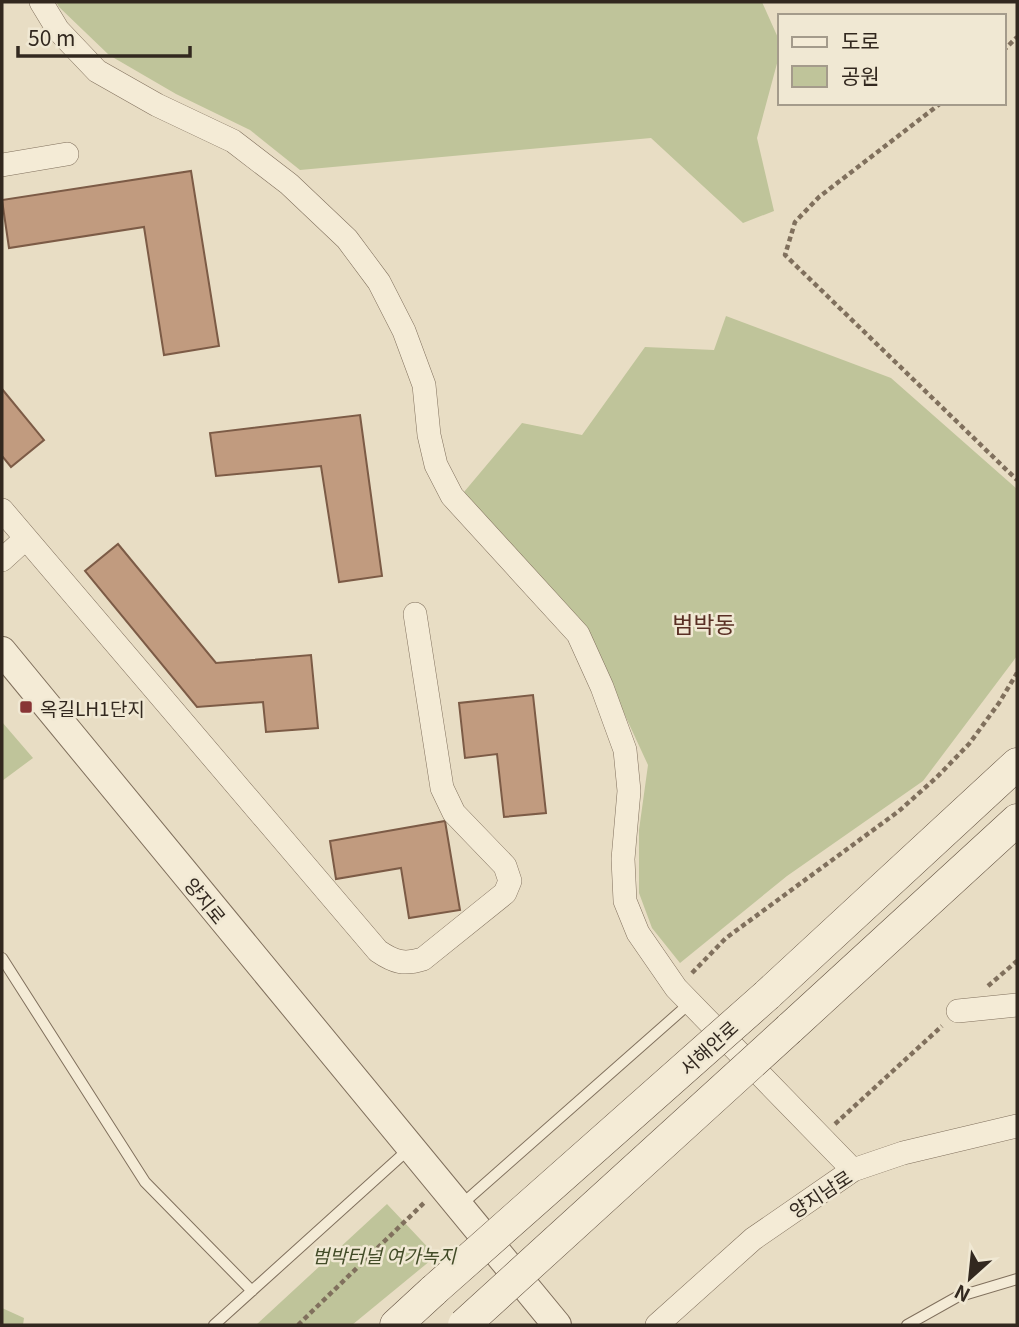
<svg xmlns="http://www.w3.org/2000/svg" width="1019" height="1327" viewBox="0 0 1019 1327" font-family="Georgia,'Noto Sans KR',serif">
<rect width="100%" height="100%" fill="#e8ddc4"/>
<path fill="#bfc49a" d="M56,2H762L779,40V56L757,138L774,211L743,223L651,138L300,170L250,130L176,94L109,55L59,7Z
M726,316L891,378L1017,489V656L923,781L787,876L680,963L652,928L639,893V830L648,765L586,631L464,492L522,423L582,435L645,347L714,350Z
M2,722L33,758L2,781Z
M387,1204L436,1256L352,1325H256Z
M2,1308L24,1318L23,1325H2Z"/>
<path fill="#c19b7f" stroke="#7c5b46" stroke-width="2" d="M191,171L219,346L164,355L144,227L9,248L2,200Z
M2,389L44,440L11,467L2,456Z
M360,415L382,576L339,582L321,466L216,476L210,433Z
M118,544L216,663L311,655L318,728L266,732L263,702L197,707L85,571Z
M533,695L546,813L504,817L497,754L465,758L459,703Z
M445,821L460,910L409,918L401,868L336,879L330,841Z"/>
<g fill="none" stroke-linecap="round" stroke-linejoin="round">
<defs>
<path id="service" d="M2,958L145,1182L252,1291
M461,1205L690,1003
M214,1325L410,1148
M907,1325L957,1297L1017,1279"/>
<path id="minor" d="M41,2L58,30L97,71L157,105L233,141L289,184L347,239L379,282L404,331L424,385L429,435L436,465L452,496L578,634L602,687L625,750L629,791L623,859L625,901L638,933L676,988L853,1170
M2,165L67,154
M2,510L378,951C394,962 404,965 423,959L505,893L510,881L505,866L454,813L442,788L415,614
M2,560L25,539
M958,1011L1017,1005
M657,1325L753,1239L853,1170L903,1153L1017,1126"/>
<path id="tertiary" d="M2,651L557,1325"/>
<path id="secondary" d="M767,995L1017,764
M789,1029L1017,820
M396,1325L434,1290"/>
</defs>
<use href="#service" stroke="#80705d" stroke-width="12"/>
<use href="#minor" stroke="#80705d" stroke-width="24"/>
<use href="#tertiary" stroke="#80705d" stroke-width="30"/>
<use href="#secondary" stroke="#625140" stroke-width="33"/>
<path stroke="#80705d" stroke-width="4.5" stroke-dasharray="5 3.5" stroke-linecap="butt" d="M1003,51L1017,37
M941,103L819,197L795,222L785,255L1017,480
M692,973L726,938L899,811L937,777L969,744L999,703L1017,673
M988,986L1017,961
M835,1124L942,1026
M298,1325L426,1201"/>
<use href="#service" stroke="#f4ebd6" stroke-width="10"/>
<use href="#minor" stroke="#f4ebd6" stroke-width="23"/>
<use href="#tertiary" stroke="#f4ebd6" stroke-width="28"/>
<use href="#secondary" stroke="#f4ebd6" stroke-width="32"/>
<defs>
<path id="secondary-bridge" d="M434,1290L767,995
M464,1325L789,1029"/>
</defs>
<use href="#secondary-bridge" stroke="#625140" stroke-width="33" stroke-linecap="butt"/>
<use href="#secondary-bridge" stroke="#f4ebd6" stroke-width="32"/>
</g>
<rect fill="#883435" stroke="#f0e8d3" stroke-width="2.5" x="19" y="700" width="14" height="14" rx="3.5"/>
<g text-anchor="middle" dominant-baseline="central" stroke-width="5" stroke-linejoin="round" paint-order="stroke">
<g font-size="19" fill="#32281f" stroke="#f0e8d3" text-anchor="start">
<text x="40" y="707">옥길LH1단지</text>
</g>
<g font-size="19" fill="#32281f" stroke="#f0e8d3">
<text transform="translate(206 900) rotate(51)">양지로</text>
<text transform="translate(708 1047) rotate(-42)">서해안로</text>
<text transform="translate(820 1193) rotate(-33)">양지남로</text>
</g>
<g font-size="19" font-style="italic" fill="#434c28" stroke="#f0e8d3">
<text x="384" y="1254">범박터널 여가녹지</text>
</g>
<g font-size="23" fill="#592f24" stroke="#f0e8d3">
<text x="704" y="623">범박동</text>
</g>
</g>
<rect width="1019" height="1327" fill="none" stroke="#32281f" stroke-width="7"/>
<rect x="778" y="14" width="228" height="91" fill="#f0e8d3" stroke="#a49b8b" stroke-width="2"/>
<rect x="792" y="37" width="35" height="10" fill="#f4ebd6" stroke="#a49b8b" stroke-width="2"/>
<text x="841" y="49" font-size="21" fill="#32281f">도로</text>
<rect x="792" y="66" width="35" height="21" fill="#bfc49a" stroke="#a49b8b" stroke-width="2"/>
<text x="841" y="84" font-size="21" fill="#32281f">공원</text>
<g transform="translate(970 1278) rotate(207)" stroke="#f0e8d3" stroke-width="5" paint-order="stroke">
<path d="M0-5L12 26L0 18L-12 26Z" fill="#32281f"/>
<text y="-10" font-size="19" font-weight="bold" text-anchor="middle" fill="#32281f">N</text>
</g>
<path d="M18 46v10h172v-10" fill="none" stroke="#32281f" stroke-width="3.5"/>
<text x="28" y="46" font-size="21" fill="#32281f" stroke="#f0e8d3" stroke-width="5" paint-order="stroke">50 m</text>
</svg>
